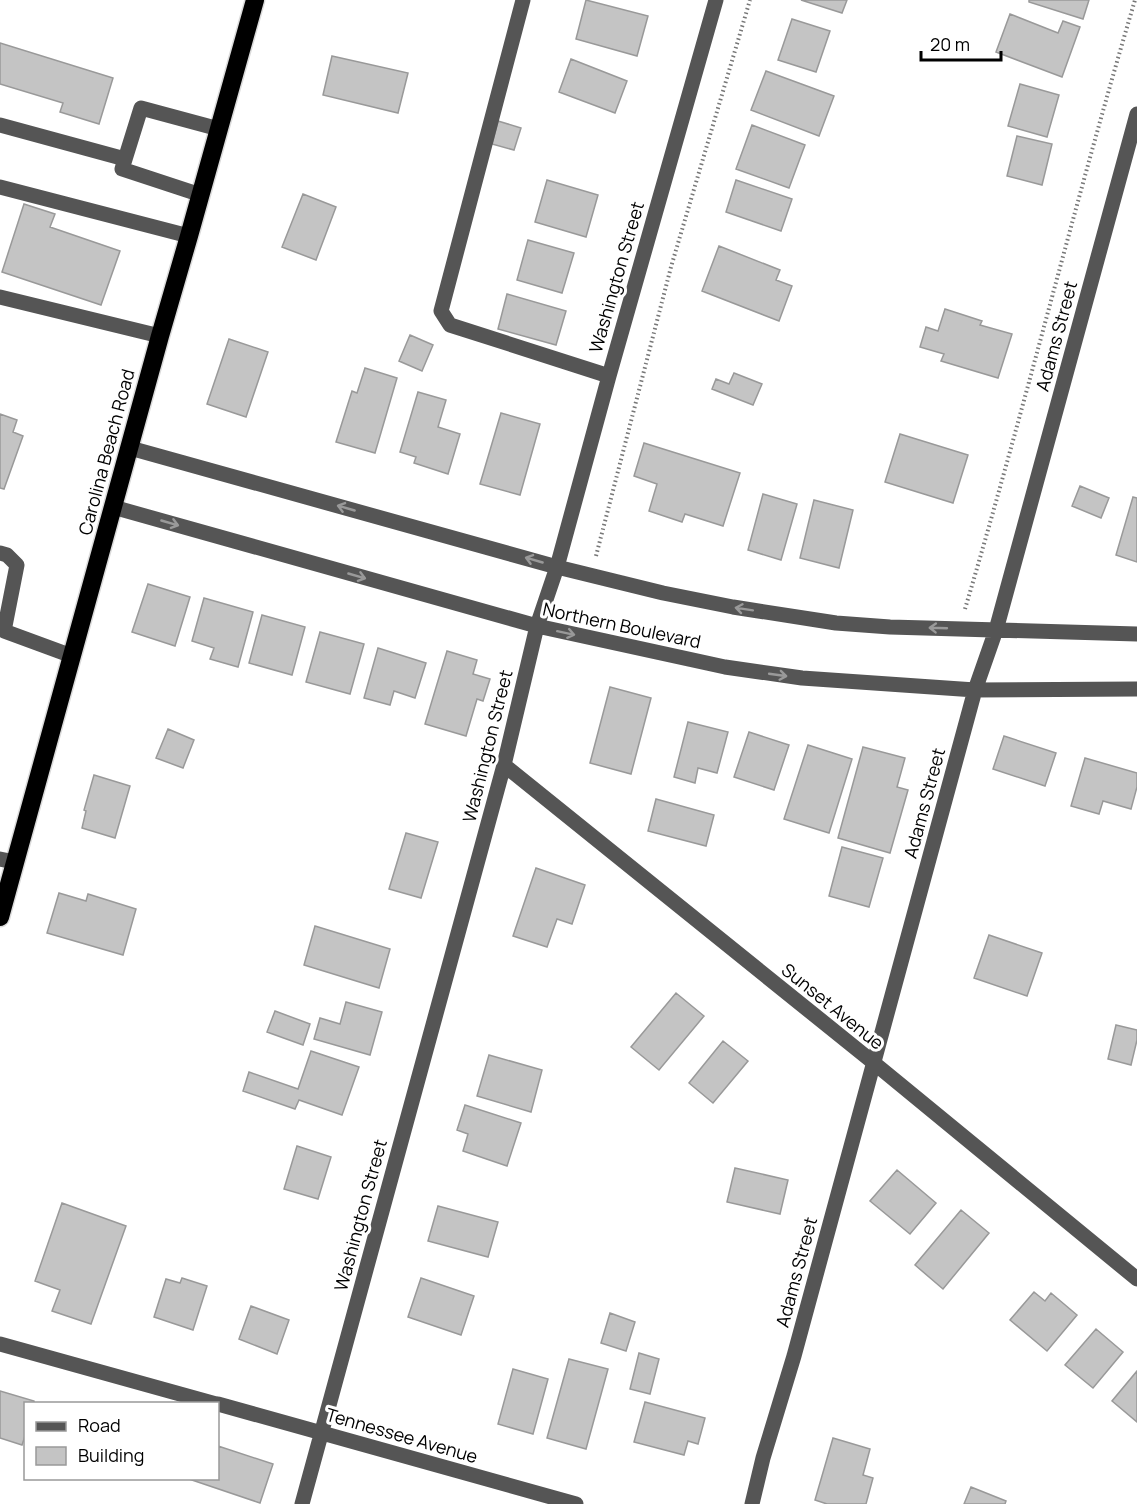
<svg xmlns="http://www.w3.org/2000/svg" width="1137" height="1504" viewBox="0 0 1137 1504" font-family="Manrope,sans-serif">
<rect width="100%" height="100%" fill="#fff"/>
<path fill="#c4c4c4" stroke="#999" stroke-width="1.5" d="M586,0L648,16L637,56L576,39Z
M801,0H847L842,13Z
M1029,0H1089L1083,19L1029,2Z
M1010,14L1058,33L1063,21L1080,27L1062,77L996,52Z
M792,19L830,31L816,72L778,60Z
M0,43L113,78L99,124L60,112L63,103L0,84Z
M332,56L408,73L398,113L323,95Z
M571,59L627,81L615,113L559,92Z
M766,71L834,96L819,136L751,110Z
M1020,84L1059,95L1047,137L1008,126Z
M498,121L521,128L514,150L492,144Z
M752,125L805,145L789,188L736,169Z
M1017,136L1052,144L1042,185L1007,176Z
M547,180L598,195L586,237L535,222Z
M736,180L792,199L781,231L726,212Z
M303,194L336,207L316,260L282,247Z
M24,204L55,214L50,227L120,251L101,305L2,272Z
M528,240L574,253L562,293L517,280Z
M719,246L780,270L776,280L792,286L779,321L702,291Z
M507,294L566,311L556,345L498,329Z
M945,309L982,321L980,325L1012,334L998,378L941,361L944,354L920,347L926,327L938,331Z
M410,335L433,345L422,371L399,361Z
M229,339L268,352L246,417L207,404Z
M365,368L397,378L375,453L336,442L352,391L357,393Z
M734,373L762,384L753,405L712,389L716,379L729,384Z
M418,392L446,400L438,427L460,434L448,474L414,463L416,457L400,452Z
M501,413L540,424L520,495L480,484Z
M0,414L17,420L13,432L23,436L4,489L0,488Z
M900,434L968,455L953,503L885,482Z
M644,443L740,473L723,526L685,514L682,522L649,511L657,484L634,476Z
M1080,486L1109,498L1101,518L1072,506Z
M763,494L797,504L781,560L748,550Z
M1133,497L1137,498V562L1116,555Z
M814,500L853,510L839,568L800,558Z
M148,584L190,597L175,646L132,632Z
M204,598L253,612L238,667L210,659L214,648L192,641Z
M262,615L305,627L292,675L249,663Z
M320,632L364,644L350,694L306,682Z
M378,648L426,663L415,698L394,691L390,705L364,698Z
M447,651L477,660L473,674L490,679L483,701L477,699L466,736L425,724Z
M610,687L651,698L631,774L590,763Z
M688,722L728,732L717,773L698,768L695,783L674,777Z
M168,729L194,740L183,768L156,758Z
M749,732L789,745L774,790L734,777Z
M1004,736L1056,753L1045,786L993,769Z
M808,745L852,759L829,833L784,819Z
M863,747L905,758L897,787L908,790L890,853L838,838Z
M1085,758L1137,773V787L1131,809L1103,801L1099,814L1071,806Z
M94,775L130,786L115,838L82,828L86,811L84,810Z
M656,799L714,815L706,846L648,831Z
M406,833L438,842L421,898L389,889Z
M842,847L883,858L869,907L829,896Z
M536,868L585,885L572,924L557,919L547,947L513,936Z
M59,893L86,901L88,894L136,909L123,955L47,933Z
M315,926L390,949L379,988L304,965Z
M989,935L1042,953L1027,996L974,978Z
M676,993L704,1016L659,1070L631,1047Z
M346,1002L382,1012L370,1055L314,1039L320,1018L340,1024Z
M275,1011L310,1024L303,1045L267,1032Z
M1116,1025L1137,1030V1040L1131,1065L1108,1059Z
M723,1041L748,1061L713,1103L689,1083Z
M311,1051L359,1067L342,1115L299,1100L295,1109L243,1091L249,1072L298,1089Z
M489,1055L542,1070L531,1112L477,1096Z
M465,1105L521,1123L507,1166L463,1151L468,1134L457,1130Z
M297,1146L331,1157L318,1199L284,1189Z
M735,1168L788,1180L780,1214L727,1202Z
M897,1170L936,1203L910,1234L870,1201Z
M62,1203L126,1226L91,1324L52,1311L60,1290L35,1281Z
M438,1206L498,1222L488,1257L428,1241Z
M961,1210L989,1233L943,1289L915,1265Z
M182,1278L207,1286L193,1330L154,1317L166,1279L180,1283Z
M421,1278L474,1296L461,1335L408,1317Z
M1034,1292L1045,1301L1051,1293L1077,1315L1047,1351L1010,1320Z
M251,1306L289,1320L277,1354L239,1339Z
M610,1313L635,1322L626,1351L601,1343Z
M1096,1329L1123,1352L1093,1388L1065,1365Z
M639,1353L659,1359L650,1394L630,1389Z
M569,1359L608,1369L586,1449L547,1438Z
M513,1369L548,1379L533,1434L498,1424Z
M1137,1371V1422L1112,1401Z
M0,1391L34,1401V1404H26V1433L22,1445L0,1438Z
M645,1402L705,1418L698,1444L688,1441L684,1455L634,1442Z
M833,1438L870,1449L863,1475L873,1478L866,1504H827L815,1500Z
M218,1446L273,1464L260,1503L186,1478H218Z
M971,1487L1006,1501L1005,1504H964Z"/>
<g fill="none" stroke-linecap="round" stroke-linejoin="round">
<defs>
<path id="highway" d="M0,917L160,336L189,236L255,0"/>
</defs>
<use href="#highway" stroke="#dbdbdb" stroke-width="21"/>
<path stroke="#777" stroke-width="4" stroke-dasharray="1.5 3" stroke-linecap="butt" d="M596,556L671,267L750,0
M965,609C1025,407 1075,202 1135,0"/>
<path stroke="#555" stroke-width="15" d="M523,0L441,311L450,325L609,376
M0,125L125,159
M0,187L189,236
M201,195L122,169L141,108L219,129
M0,297L160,336
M130,448L557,567L663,593L733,607L836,623L890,627L1137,634
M113,507L537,626L725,667L802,678L975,690L1137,689
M0,553L7,555L17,565L4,631L72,656
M504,765L874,1063L1137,1279
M0,859L15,862
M0,1344L216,1404
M218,1404L576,1504
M302,1504L504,765L537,626L557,567L609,376L716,0
M752,1504L763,1458L794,1356L975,690L996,630L1137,114"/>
<use href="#highway" stroke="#000" stroke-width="18"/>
</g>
<defs><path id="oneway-shaft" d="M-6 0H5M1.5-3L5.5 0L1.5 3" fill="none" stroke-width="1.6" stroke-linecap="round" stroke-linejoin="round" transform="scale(1.5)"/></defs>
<g stroke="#999">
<use href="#oneway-shaft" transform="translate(346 508) rotate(-164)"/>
<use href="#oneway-shaft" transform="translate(170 523) rotate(16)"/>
<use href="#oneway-shaft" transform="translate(534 560) rotate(-164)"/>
<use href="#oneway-shaft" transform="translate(357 576) rotate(16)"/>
<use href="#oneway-shaft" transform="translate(744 609) rotate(-171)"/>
<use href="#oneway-shaft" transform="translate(938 628) rotate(-178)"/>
<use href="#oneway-shaft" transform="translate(566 633) rotate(12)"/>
<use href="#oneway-shaft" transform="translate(778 675) rotate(8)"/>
</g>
<g text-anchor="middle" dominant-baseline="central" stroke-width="6" stroke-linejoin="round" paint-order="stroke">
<g font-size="18" fill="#000" stroke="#fff">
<text transform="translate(616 277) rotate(-74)">Washington Street</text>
<text transform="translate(1056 336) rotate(-75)">Adams Street</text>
<text transform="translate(106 452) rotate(-75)">Carolina Beach Road</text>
<text transform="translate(622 625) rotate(12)">Northern Boulevard</text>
<text transform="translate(487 746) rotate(-76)">Washington Street</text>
<text transform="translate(924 803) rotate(-75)">Adams Street</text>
<text transform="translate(833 1006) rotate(39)">Sunset Avenue</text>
<text transform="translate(360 1215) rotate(-75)">Washington Street</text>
<text transform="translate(796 1272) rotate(-75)">Adams Street</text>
<text transform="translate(402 1435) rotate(16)">Tennessee Avenue</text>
</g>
</g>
<rect x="24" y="1402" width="195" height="78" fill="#ffffff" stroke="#999999" stroke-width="1.5"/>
<rect x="36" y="1422" width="30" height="9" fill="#555555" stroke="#999999" stroke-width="1.5"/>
<text x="78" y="1432" font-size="18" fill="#000000">Road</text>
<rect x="36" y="1447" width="30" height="18" fill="#c4c4c4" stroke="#999999" stroke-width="1.5"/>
<text x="78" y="1462" font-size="18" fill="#000000">Building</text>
<path d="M921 51v9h80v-9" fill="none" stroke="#000000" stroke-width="3"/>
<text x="930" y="51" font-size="18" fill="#000000" stroke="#ffffff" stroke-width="4.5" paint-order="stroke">20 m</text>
</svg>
